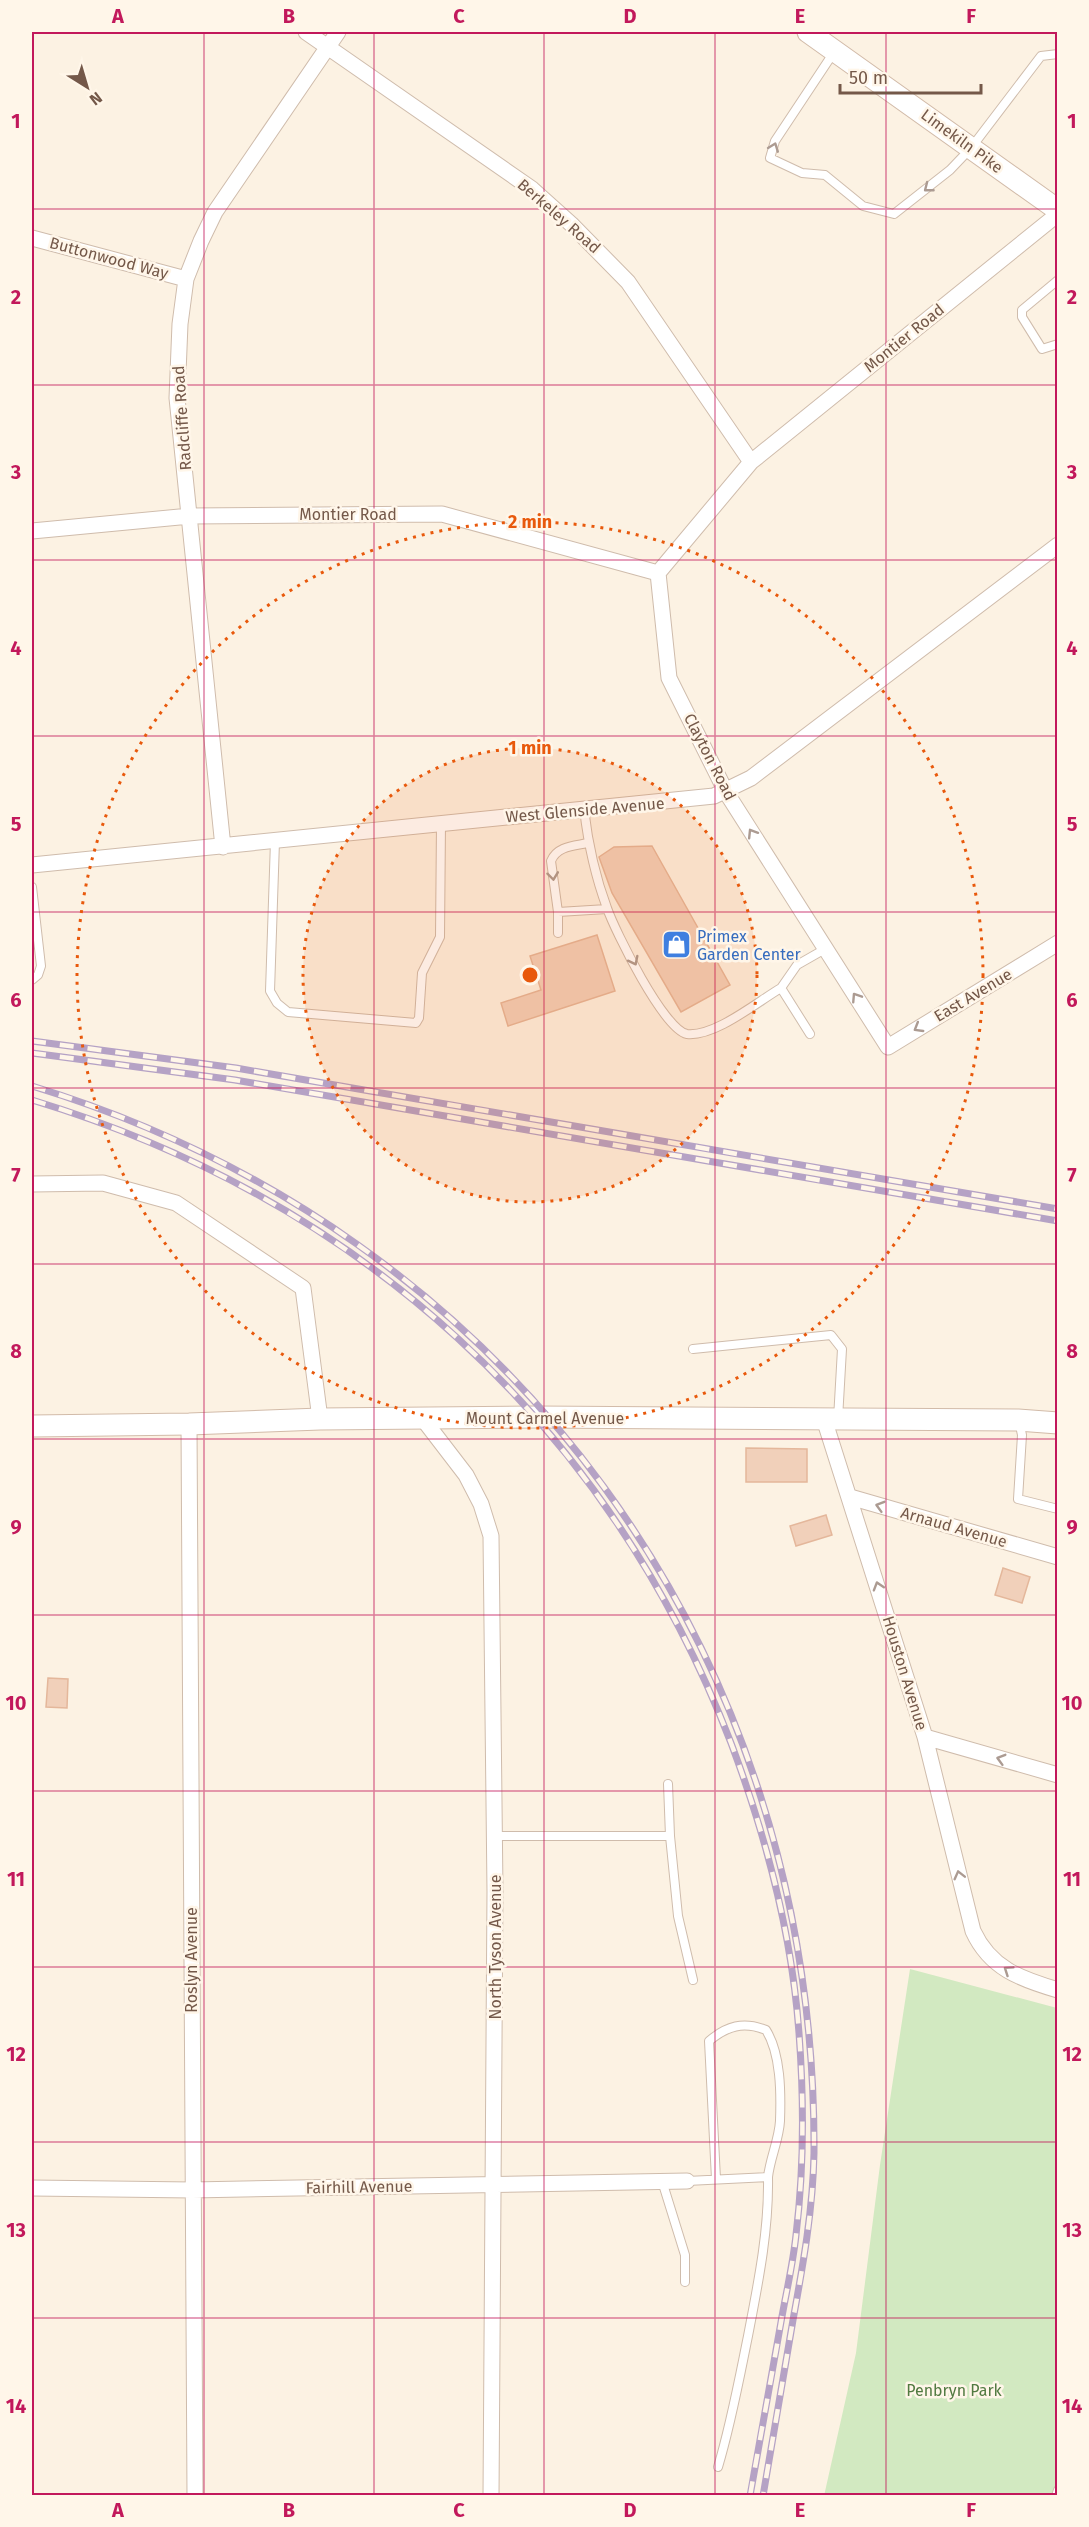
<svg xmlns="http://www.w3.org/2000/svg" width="1089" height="2527" viewBox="0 0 1089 2527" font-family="'Fira Sans',sans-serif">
<rect width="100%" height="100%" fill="#fcf2e3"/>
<path fill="#d2e9c1" d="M910,1969L1057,2008V2495L824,2496L856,2353L880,2165Z"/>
<path fill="#f1d0ba" stroke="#e4b79b" stroke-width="1.5" d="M652,846L730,985L681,1012L612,893L599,857L614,847Z
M597,935L615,991L508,1026L501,1003L541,990L530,956Z
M746,1448L807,1449V1482H746Z
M826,1515L832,1535L796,1546L790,1526Z
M1003,1568L1030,1577L1022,1603L995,1595Z
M48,1678L68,1679L67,1708L46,1707Z"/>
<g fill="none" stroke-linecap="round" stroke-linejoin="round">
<defs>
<path id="lane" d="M834,52L775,141L770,158L802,173L825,175L863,206L894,214L950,170L971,148L1041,56L1058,54
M1058,280L1022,310V317L1042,349L1058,344
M584,809C588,843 595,876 607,908C615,931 664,1030 687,1034C715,1037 757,1002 781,988
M275,841L270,991L277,1003L288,1012L416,1023L419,1018L422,973L440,937L441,823
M588,843C574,846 557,846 551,861L558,912L607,909
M32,887L41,966L38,975L32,980
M558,912V933
M810,1034L781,988L797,965L825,949
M693,1349L831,1335L842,1349L838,1419
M1019,1421L1022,1435L1018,1499L1058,1509
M668,1784L670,1836
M495,1836H670L678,1916L693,1980
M716,2179L709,2041C727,2026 743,2021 766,2030C781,2054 781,2093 780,2121C779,2140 770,2158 768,2177
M662,2181L685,2255V2282
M687,2181L768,2177C769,2231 758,2284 748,2336C739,2380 731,2424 718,2467
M1056,2496L1058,2490"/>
<path id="street" d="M306,32L532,189L571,224L628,282L751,462
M1058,214L751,462L658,573L669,678L726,792L888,1047L1058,943
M32,238L186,279
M32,531L190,516L442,514L658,573
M223,847L177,398L180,324L186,279L201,241L215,212L338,32
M32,865L714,796L751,778L1058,545
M32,1184L103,1183L176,1203L303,1288L320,1419
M423,1419L466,1475L481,1504L491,1536L495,1891L491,2496
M824,1419L925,1737L973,1931C990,1968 1020,1979 1058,1990
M189,1424L195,2496
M850,1497L1058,1557
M925,1737L1058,1775
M32,2188L192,2190L687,2181"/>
<path id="secondary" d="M808,32L1058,210
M32,1426L189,1424L320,1419L536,1417L1018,1420L1058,1423"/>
</defs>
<use href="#lane" stroke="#cfbcac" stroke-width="10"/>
<use href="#street" stroke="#cfbcac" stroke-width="17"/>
<use href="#secondary" stroke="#d2bba9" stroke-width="23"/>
<use href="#lane" stroke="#fff" stroke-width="8"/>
<use href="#street" stroke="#fff" stroke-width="15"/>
<use href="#secondary" stroke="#fff" stroke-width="21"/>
<defs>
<path id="rail" d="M32,1041L236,1068L1058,1209
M32,1053L235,1080L1058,1221
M32,1086C511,1232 817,1653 814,2153C813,2210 803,2265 793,2320C783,2379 773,2437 763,2496
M32,1100C359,1199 607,1422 731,1743C766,1836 792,1934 799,2033C804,2100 804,2169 796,2235C793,2264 786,2293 781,2322C771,2380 760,2438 750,2496"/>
</defs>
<use href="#rail" stroke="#b5a2c5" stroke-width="7"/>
<use href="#rail" stroke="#fff6e9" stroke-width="4.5" stroke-dasharray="14" stroke-linecap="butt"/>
</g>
<defs><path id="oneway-chevron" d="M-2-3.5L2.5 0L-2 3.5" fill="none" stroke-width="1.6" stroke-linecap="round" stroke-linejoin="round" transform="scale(1.5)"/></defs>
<g stroke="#ac9b92">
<use href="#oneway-chevron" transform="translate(774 147) rotate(-69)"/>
<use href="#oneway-chevron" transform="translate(928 188) rotate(142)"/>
<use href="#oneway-chevron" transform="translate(752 833) rotate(-122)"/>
<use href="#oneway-chevron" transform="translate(553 876) rotate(83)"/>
<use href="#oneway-chevron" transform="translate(634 961) rotate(63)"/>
<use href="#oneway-chevron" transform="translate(856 997) rotate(-123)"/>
<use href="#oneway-chevron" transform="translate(918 1028) rotate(149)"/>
<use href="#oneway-chevron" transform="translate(880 1506) rotate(-164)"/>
<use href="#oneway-chevron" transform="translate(878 1586) rotate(-107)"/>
<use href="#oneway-chevron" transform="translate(1001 1759) rotate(-164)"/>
<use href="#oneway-chevron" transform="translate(959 1875) rotate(-104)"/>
<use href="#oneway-chevron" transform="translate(1008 1970) rotate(-146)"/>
</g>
<path fill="none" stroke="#c2185b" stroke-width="1.5" stroke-opacity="0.55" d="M204,32V2496M374,32V2496M544,32V2496M715,32V2496M886,32V2496M32,209H1058M32,385H1058M32,560H1058M32,736H1058M32,912H1058M32,1088H1058M32,1264H1058M32,1439H1058M32,1615H1058M32,1791H1058M32,1967H1058M32,2142H1058M32,2318H1058"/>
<circle cx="530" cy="975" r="227" fill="#e8590c" fill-opacity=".12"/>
<g fill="none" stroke="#e8590c" stroke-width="3" stroke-dasharray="3 6">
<circle cx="530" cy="975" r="227"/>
<circle cx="530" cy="975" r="453"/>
</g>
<defs>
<symbol id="shop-square" viewBox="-11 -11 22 22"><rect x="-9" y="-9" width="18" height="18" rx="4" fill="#3f7fe0" stroke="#fff6e9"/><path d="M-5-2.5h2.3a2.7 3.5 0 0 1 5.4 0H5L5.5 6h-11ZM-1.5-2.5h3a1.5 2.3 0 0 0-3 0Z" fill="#fff"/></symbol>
</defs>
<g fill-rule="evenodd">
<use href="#shop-square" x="660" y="928" width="33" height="33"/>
</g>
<g text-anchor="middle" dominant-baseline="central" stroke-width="5" stroke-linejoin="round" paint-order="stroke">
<g font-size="16" fill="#745849" stroke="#fff6e9">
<text transform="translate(962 141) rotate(36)">Limekiln Pike</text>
<text transform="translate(559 216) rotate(41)">Berkeley Road</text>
<text transform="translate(109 258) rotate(15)">Buttonwood Way</text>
<text transform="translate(904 338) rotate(-39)">Montier Road</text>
<text transform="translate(182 418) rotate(-94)">Radcliffe Road</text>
<text x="348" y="514">Montier Road</text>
<text transform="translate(710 757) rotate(63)">Clayton Road</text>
<text transform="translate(585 810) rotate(-5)">West Glenside Avenue</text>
<text transform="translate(973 995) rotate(-31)">East Avenue</text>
<text x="545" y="1418">Mount Carmel Avenue</text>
<text transform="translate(954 1527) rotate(16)">Arnaud Avenue</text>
<text transform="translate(905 1673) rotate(73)">Houston Avenue</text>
<text transform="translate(495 1947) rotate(-90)">North Tyson Avenue</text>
<text transform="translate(191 1960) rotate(-90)">Roslyn Avenue</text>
<text transform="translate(359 2187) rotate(-1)">Fairhill Avenue</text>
</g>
<g font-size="16" fill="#366cbe" stroke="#fff6e9" text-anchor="start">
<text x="697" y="936">Primex<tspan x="697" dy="18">Garden Center</tspan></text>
</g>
<g font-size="16" fill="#527a41" stroke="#fff6e9">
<text x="954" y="2390">Penbryn Park</text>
</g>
</g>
<circle cx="530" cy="975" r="9" fill="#e8590c" stroke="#fff6e9" stroke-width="3"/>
<g font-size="18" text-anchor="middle" font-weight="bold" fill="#e8590c" stroke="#fff6e9" stroke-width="5" stroke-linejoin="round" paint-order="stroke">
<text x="530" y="528">2 min</text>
<text x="530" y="754">1 min</text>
</g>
<rect width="1089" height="2527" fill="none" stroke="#fff6e9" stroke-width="66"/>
<g transform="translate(87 87) rotate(143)" stroke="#fff6e9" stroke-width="4.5" paint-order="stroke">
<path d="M0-4.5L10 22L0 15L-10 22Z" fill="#745849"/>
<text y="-9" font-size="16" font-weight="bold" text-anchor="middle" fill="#745849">N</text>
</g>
<path d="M840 84v9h141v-9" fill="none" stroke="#745849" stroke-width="3"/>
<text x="849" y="84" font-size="18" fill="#745849" stroke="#fff6e9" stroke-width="4.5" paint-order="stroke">50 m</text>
<rect x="33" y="33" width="1023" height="2461" fill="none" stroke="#c2185b" stroke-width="2"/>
<g font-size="20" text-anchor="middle" font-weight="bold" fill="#c2185b">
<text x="118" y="23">A</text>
<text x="289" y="23">B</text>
<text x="459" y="23">C</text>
<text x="630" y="23">D</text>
<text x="800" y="23">E</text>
<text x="971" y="23">F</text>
<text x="16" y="128">1</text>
<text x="1072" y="128">1</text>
<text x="16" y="304">2</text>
<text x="1072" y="304">2</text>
<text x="16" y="479">3</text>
<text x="1072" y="479">3</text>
<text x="16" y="655">4</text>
<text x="1072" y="655">4</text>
<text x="16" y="831">5</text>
<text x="1072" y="831">5</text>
<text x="16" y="1007">6</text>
<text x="1072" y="1007">6</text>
<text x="16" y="1182">7</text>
<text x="1072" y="1182">7</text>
<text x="16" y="1358">8</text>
<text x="1072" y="1358">8</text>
<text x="16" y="1534">9</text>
<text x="1072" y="1534">9</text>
<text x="16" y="1710">10</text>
<text x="1072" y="1710">10</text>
<text x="16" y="1886">11</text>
<text x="1072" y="1886">11</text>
<text x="16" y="2061">12</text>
<text x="1072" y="2061">12</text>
<text x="16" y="2237">13</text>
<text x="1072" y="2237">13</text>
<text x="16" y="2413">14</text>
<text x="1072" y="2413">14</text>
<text x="118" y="2517">A</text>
<text x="289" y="2517">B</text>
<text x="459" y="2517">C</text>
<text x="630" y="2517">D</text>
<text x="800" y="2517">E</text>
<text x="971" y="2517">F</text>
</g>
</svg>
